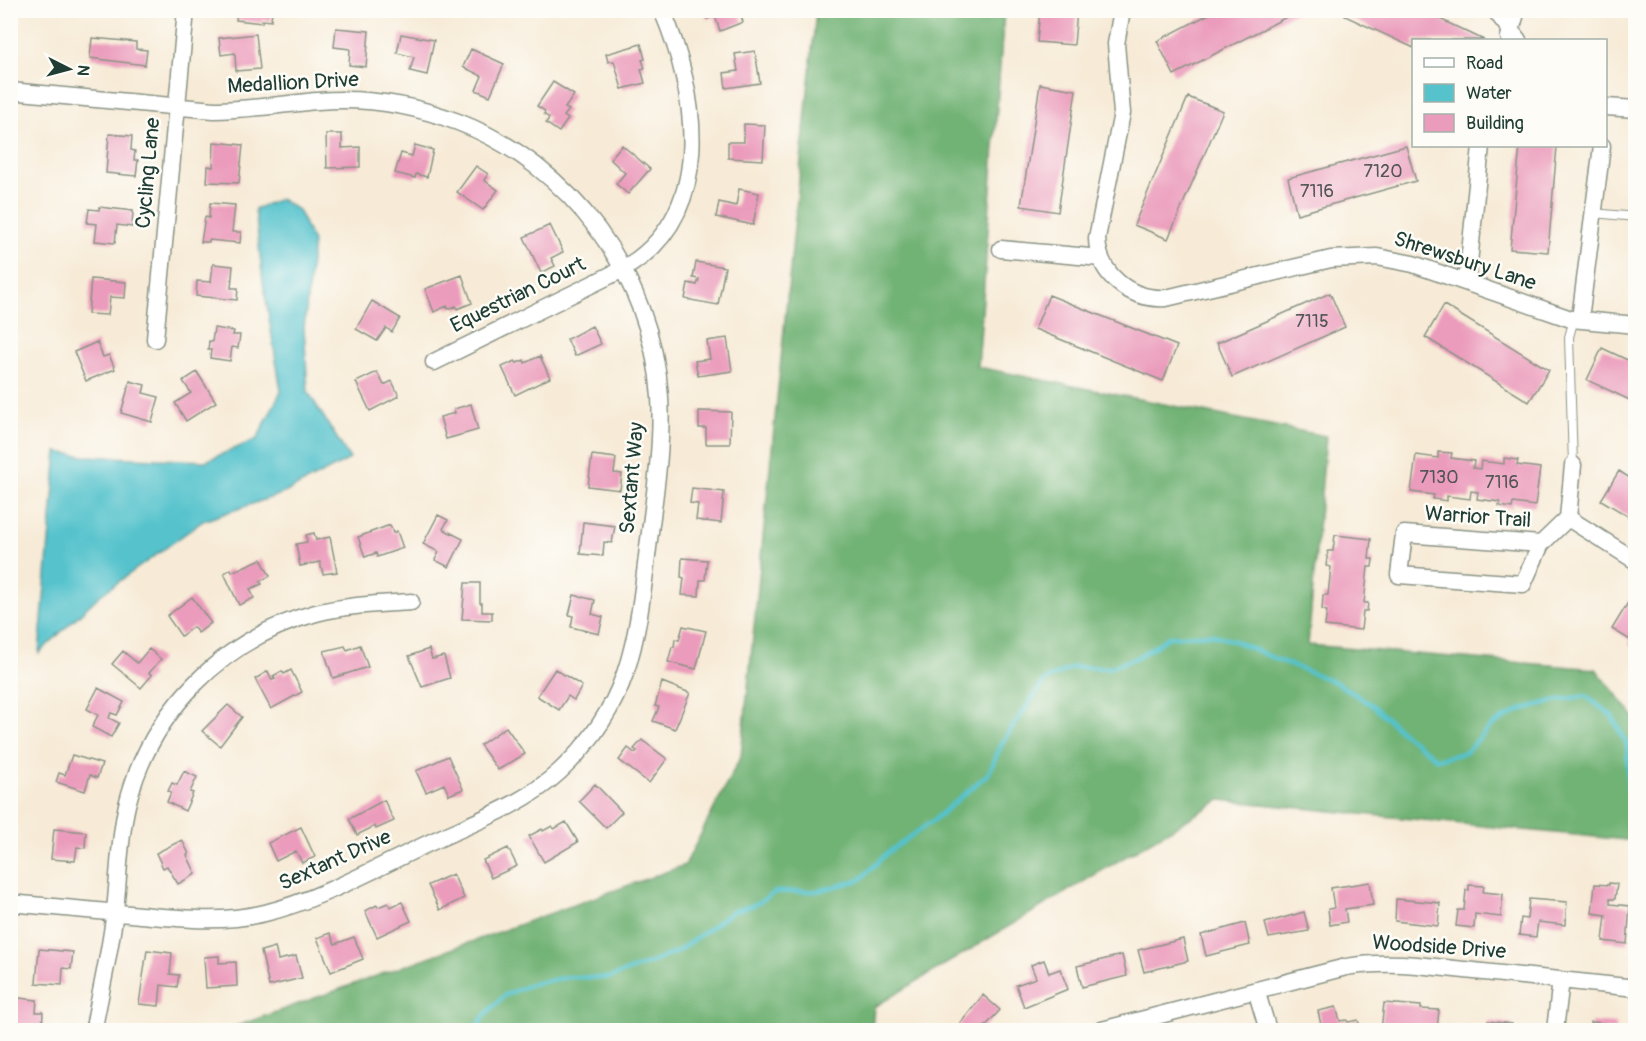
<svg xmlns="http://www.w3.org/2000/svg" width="1646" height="1041" viewBox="0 0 1646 1041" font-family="Pangolin,sans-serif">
<rect width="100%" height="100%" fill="#fdfcf7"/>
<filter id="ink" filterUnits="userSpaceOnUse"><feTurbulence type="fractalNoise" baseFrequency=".0167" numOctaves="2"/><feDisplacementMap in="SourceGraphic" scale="12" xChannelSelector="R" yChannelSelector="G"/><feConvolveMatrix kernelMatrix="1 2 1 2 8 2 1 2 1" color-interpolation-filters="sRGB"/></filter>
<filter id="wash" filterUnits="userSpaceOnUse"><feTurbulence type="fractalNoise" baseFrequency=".008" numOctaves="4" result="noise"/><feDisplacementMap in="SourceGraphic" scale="24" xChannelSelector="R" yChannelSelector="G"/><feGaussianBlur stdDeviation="1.35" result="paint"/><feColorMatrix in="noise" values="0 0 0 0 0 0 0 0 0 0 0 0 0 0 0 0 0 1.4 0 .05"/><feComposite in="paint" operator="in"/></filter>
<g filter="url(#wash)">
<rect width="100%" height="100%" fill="#f7ebd7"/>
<path fill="#71b275" stroke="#487854" stroke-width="1.5" d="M816,11H1004L978,367L1326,436L1308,645L1596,669L1635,718V841L1220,800L874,1007L872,1030H226L685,865L741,756Z"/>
<path fill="#55c2cc" stroke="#3a8080" stroke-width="1.5" d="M280,199L298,210L313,242L304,328L308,392L350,459L284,493L203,521L99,596L39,653L57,452L84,456L206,461L257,439L281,391L263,282L255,209Z"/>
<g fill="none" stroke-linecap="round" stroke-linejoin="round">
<path stroke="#55c2cc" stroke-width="4.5" d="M476,1030L483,1017L505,995L532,984L568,977L608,978L653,962L678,951L732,912L757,904L775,892L817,891L860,880L887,853L934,820L989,773L1003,741L1045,680L1074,667L1109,668L1138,657L1169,637L1211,634L1237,642L1273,658L1335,682L1372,705L1405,735L1437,759L1465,753L1492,725L1520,710L1553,701L1586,696L1612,716L1627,745L1628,788L1636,792"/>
</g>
<g id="blocks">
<path fill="#eb9bbb" d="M237,10H272L271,21L262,20V23L236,20Z
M704,10H739L743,22L720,31L715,16L707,19Z
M1040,10H1077L1074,45L1037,42Z
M1217,10H1300L1174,75L1157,41Z
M1348,10H1421L1484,40H1414V48L1345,16Z
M336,28L369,31L366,67L349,65L350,49L334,47Z
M256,34L260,69L236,71L235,53L221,55L219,38Z
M401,34L434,40L427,75L410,71L414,57L397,53Z
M92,38L136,42V49L147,50L145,65L90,58Z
M641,44L645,59L642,60L645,68L641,69L645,83L622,89L614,61L608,62L606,54Z
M471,49L504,64L490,96L476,90L482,76L463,67Z
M755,51L760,83L726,88L724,73L738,71L735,54Z
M553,82L574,95L565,108L569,110L564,116L568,119L559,132L546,123L549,118L544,114L545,111L537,106Z
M1040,84L1076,90L1058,212L1021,206Z
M1188,97L1223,111L1168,239L1134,225Z
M744,124L765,125L763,160L728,158V142H744Z
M109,134L132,136L131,150L135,151L134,160H138L136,176L106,173Z
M326,134H342V148L360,147V167L327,168Z
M214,142L243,145L239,183L207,182L208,166L213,167Z
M415,145L433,150L427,177L416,174L415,178L395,173L401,153L412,156Z
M622,145L650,169L628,194L616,184L625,173L610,159Z
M1406,146L1416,181L1297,214L1288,178Z
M1520,146H1557L1548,252L1510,249Z
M476,166L488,174L484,180L498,190L483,210L457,192Z
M739,189L759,193L753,225L716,217L719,202L736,206Z
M210,203L235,205L232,232H241L240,243L209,240V242H201L205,217L209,218Z
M99,207L133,211L132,227L117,225L115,243L95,241L97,224L87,223L89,209L99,210Z
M550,225L563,252L551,258L555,266L541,273L524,237Z
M696,262L725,267L718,305L685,299L688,283L697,285L699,279L693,278Z
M213,264L233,266L231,288H238L237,300L196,296L197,281L211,282Z
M462,275L472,303L457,309L456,306L448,309L447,306L434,312L425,289Z
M91,279L126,282L125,298L110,297L108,315L88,314Z
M1330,293L1345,327L1232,377L1217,343Z
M1049,295L1177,346L1163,381L1035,329Z
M372,301L400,318L392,332L386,328L377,341L356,329Z
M1444,305L1549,370L1529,402L1425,337Z
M592,326L601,344L575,356L567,339Z
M214,328L234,331L233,335H240L238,348L232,347L230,361L210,358L211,350H208L209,341L212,342Z
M727,338L732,371L698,376L695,361L710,359L707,341Z
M97,342L103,357L109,355L115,369L86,381L74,352Z
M1602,348L1636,364V403L1587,380Z
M540,356L550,378L515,395L502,367L515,361L517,363L524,360L525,363Z
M197,372L216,402L186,421L175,403L191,393L183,381Z
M377,372L384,385L392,381L399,396L370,411L356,382Z
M130,381L145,385L143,393L159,397L152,422L121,413Z
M471,404L478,430L446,439L440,417L455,413L454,409Z
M699,411L731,412L730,444H706V428H699Z
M1438,452L1452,453L1451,458L1474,461L1473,468L1480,469L1481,461L1504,464V458L1518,460L1517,465L1540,468L1535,506L1513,503L1512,508L1499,506L1500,502L1477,499L1478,492L1471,491L1470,499L1447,496V501L1433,499L1434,495L1411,492L1416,455L1438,458Z
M592,455L616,458L614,473L622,474L620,490L588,486Z
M1619,471L1636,482V521L1601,500Z
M692,488L724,492L721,523L696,520L698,504L690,503Z
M438,515L448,520L443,529L463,539L449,567L435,560L439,552L423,544Z
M583,522L615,526L612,543L604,542L603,556L580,554Z
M390,525L393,533L397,531L403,548L377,557L376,553L365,557L358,537Z
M314,533L316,540L330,537L337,572L323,574L320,562L300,566L296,544L307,542L306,535Z
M1335,535L1371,539L1369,559H1373L1372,567H1368L1364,603H1368L1367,611H1363L1361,630L1325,626L1327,611L1322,610L1323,595H1328L1331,567L1326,566L1328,551H1333Z
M682,558L707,560L705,580H700L699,596L682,595L684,578L681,577Z
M261,559L270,576L260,581L262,584L250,589L254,598L239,605L224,573L231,569L232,572Z
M465,583H480V603H482V612H492V620L462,619Z
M574,595L595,600L592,614L603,617L599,634L571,627L573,616L569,615Z
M1632,596L1636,598V649L1629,645L1632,641L1612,629Z
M192,597L211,623L198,633L193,627L181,636L167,616Z
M683,626L706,631L696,669L668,662L672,647H674L675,639L679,640Z
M360,645L368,667L333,678L324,651L345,646L347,650Z
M149,649L161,659L149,673L152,675L141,688L112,664L123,651L137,663Z
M429,649L432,659L444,656L450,678L422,687L409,656Z
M555,669L582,686L574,700L568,696L559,710L537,696Z
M291,670L302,692L271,709L255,679L268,671L272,680L275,679L273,676L282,671L284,674Z
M662,682L690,693L675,729L653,721L659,707L655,706Z
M98,688L124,702L117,715L111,713L109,718L119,723L111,737L92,727L98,715L87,709Z
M228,705L242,717L220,746L202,731Z
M506,727L525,754L498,770L480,745Z
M642,740L667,759L649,783L619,760L628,748L635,753L637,751L634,749Z
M72,755L102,764L97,778L90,775L85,791L56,782L59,773L65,775Z
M448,756L463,789L449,795L444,784L426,792L416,771Z
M184,771L197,777L190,792L193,793L185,811L167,802L171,792L168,791L172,783L177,785Z
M595,784L622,812L606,828L579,801Z
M384,800L394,821L376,829L375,826L357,835L349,819Z
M566,822L578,842L544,862L529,836L542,829L543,831L552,826L554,829Z
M301,827L315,857L302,863L296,851L276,861L268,843Z
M54,829L86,832L85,848L77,847L75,861L51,859Z
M182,840L189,854L187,855L196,874L178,884L167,866L163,868L156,853Z
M508,848L517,866L491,878L483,860Z
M453,874L464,898L440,910L428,885Z
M1370,882L1373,905L1345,909L1347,922L1330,925L1328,909L1334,908L1331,888Z
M1609,883L1617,884L1615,899H1610V904L1630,906L1627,944L1603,941L1606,915L1592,913L1595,884L1609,885Z
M1469,885L1484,886L1483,892L1503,894L1501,917L1475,914L1474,928L1456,926L1458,910H1464L1466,890H1469Z
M1396,899L1440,903L1438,926L1395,921Z
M1529,899L1567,902L1565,925L1538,922L1536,937L1519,935L1521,918L1527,919Z
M402,902L411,921L377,937L365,911L377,905L378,907L388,903L390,907Z
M1304,912L1309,931L1269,938L1265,923Z
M1245,923L1250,945L1206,956L1201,935Z
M330,933L335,944L354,937L363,959L331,972L317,938Z
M1183,939L1188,961L1144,972L1138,950Z
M275,947L278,960L296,956L302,978L269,986L261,951Z
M39,949L73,952L71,969L63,968L62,985L36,983Z
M147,950L172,953L170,974L179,975L177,987L161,985L159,1006L139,1004Z
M1122,955L1127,976L1082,987L1077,966Z
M219,956V963L236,962L237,986L206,988L204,957Z
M1044,960L1049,973L1060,969L1068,989L1024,1007L1016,985L1036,978L1031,965Z
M983,995L1000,1010L982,1030H966L959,1025Z
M10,997L37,1000L36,1012H43L42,1030L10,1027Z
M1384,1003L1421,1006V1009L1439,1010L1437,1030H1381Z
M1336,1007L1340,1021L1347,1020L1348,1022L1358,1020L1361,1030H1322L1318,1011Z
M1488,1021L1512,1024L1511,1030H1487Z
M1591,1022L1616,1024L1615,1030H1591Z"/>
</g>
</g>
<g filter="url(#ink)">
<use href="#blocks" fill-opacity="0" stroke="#8b9486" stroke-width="1.5"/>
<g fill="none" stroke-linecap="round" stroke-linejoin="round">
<defs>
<path id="service" d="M1593,213L1636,217
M1573,465L1569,337L1574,319"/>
<path id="minor" d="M1122,10L1116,44L1122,113L1097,238C1098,275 1130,300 1166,298L1331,259L1377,257L1413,264L1571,319L1636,325
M1495,10L1518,40
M1509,37L1517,10
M10,91L214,110C248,110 283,104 317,101C365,97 414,105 458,122C571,165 652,276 660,397C663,447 654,498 648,548C637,639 631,706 559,772C522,806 472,823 427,844C376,868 319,900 265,913C220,924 175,918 130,914C90,910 50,907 10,903
M1606,107L1636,109
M1001,249L1101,258
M1467,282L1481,146
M1580,319L1602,146
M155,339L186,10
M434,362L623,269C717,215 698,94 662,10
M1568,518L1636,561
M1541,544L1523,584L1399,575L1404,534L1541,544L1568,518L1573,465
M1256,990L1268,1030
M95,1022C102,985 111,947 115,910C119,875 119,839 127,805C150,712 223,638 316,613C347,605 379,604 411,602
M1102,1030L1346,967C1370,963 1393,963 1417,965L1636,988
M1555,1030L1561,980"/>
</defs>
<use href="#service" stroke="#8b9486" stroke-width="10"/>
<use href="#minor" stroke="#8b9486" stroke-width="19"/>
<use href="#service" stroke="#fff" stroke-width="8"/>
<use href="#minor" stroke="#fff" stroke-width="16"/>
</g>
</g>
<g text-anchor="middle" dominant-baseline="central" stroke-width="5" stroke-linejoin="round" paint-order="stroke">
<g font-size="18" fill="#525456">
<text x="1383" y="171">7120</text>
<text x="1317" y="191">7116</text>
<text x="1312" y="321">7115</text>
<text x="1439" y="477">7130</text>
<text x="1502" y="482">7116</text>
</g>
<g font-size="21" fill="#1f3d34" stroke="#fdfcf7">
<text transform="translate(293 83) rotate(-3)">Medallion Drive</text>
<text transform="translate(148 173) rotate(-85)">Cycling Lane</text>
<text transform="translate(1465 261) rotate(18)">Shrewsbury Lane</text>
<text transform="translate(518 295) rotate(-26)">Equestrian Court</text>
<text transform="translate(632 478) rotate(-85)">Sextant Way</text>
<text transform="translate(1478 517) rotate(4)">Warrior Trail</text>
<text transform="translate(335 860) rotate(-24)">Sextant Drive</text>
<text transform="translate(1439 947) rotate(4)">Woodside Drive</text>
</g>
</g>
<rect width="1646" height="1041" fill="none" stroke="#fdfcf7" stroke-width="36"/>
<rect x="1412" y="39" width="195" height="108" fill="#fdfcf7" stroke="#a4b0a9" stroke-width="1.5"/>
<rect x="1424" y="58" width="30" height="9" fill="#ffffff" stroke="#a4b0a9" stroke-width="1.5"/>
<text x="1466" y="69" font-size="18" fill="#1f3d34">Road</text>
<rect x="1424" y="84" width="30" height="18" fill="#55c2cc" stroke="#a4b0a9" stroke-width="1.5"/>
<text x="1466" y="99" font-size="18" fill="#1f3d34">Water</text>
<rect x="1424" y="114" width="30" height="18" fill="#eb9bbb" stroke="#a4b0a9" stroke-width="1.5"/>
<text x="1466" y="129" font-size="18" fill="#1f3d34">Building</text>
<g transform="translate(69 69) rotate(96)" stroke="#fdfcf7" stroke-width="4.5" paint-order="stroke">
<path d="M0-4.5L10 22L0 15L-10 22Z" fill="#1f3d34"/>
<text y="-9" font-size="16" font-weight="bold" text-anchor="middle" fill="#1f3d34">N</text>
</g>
</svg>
